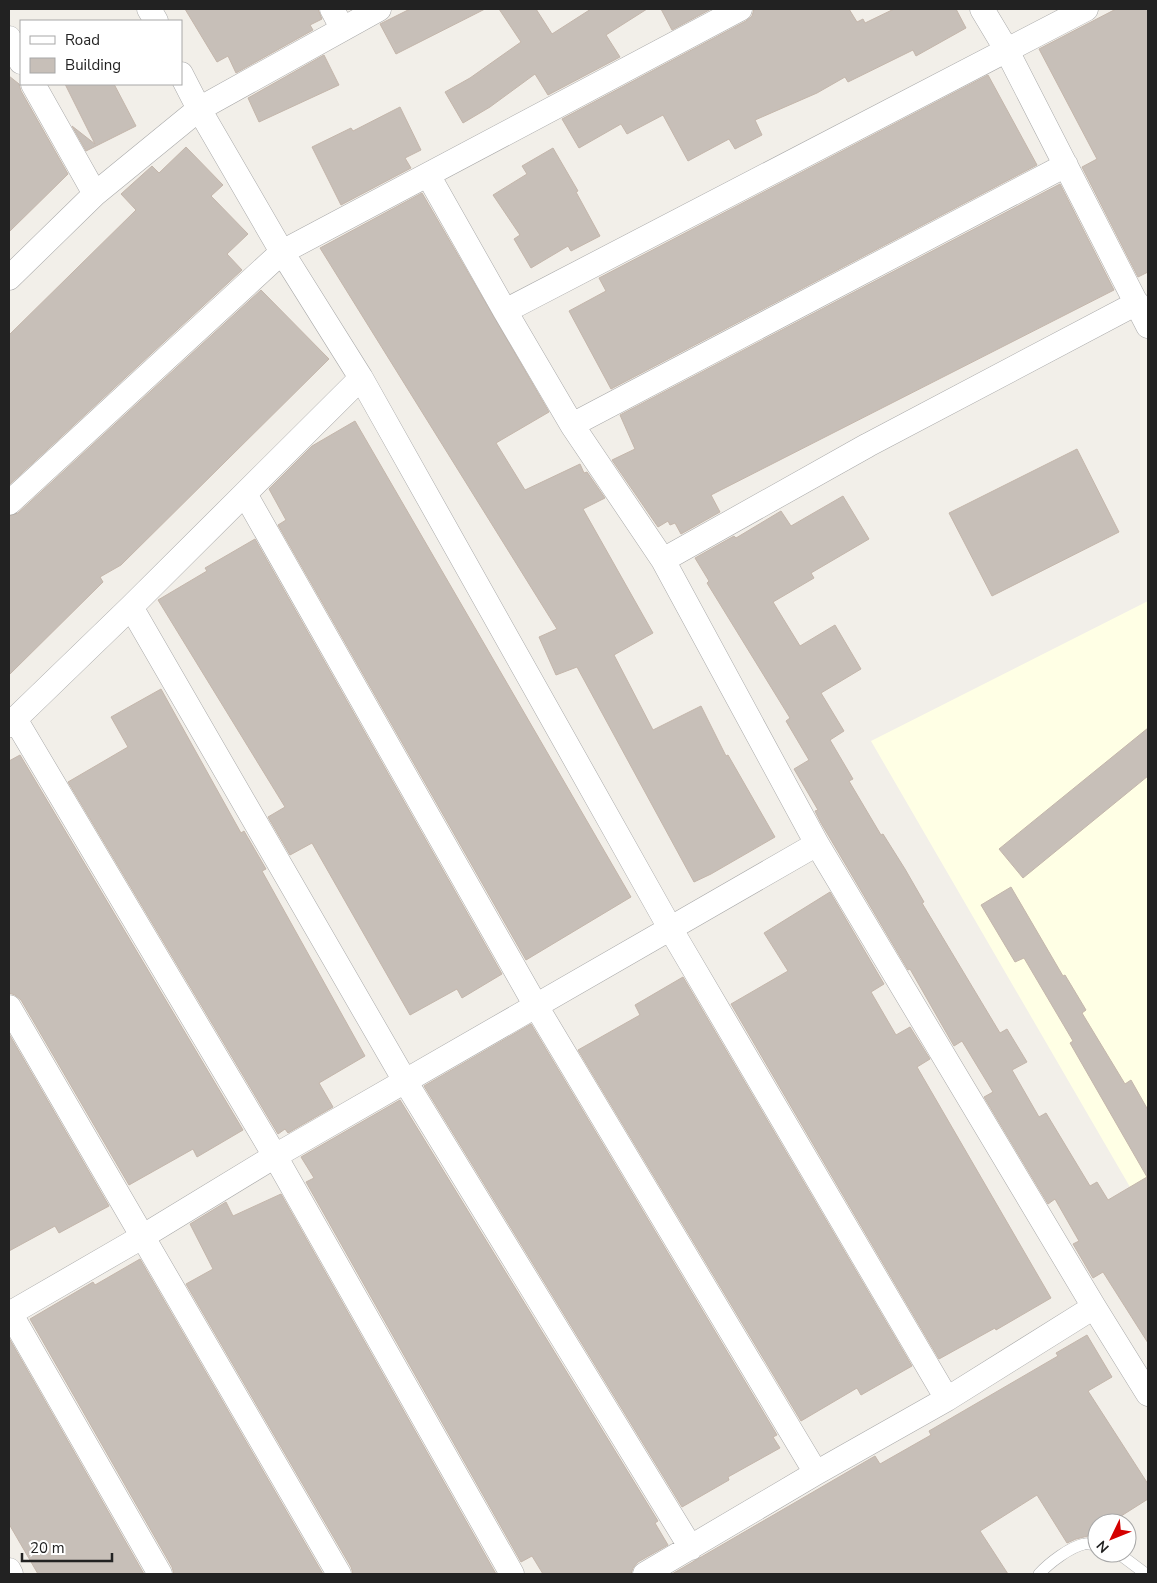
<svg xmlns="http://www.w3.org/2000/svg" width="1157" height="1583" viewBox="0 0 1157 1583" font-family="'Nunito Sans',sans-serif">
<rect width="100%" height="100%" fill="#f2efe9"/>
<path fill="#ffffe5" d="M1148,601V1218L871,741Z"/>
<path fill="#c7bfb8" stroke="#c4b6ab" d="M185,9H318L322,19L310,25L313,30L236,73L228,56L217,62Z
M410,9H485L396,54L380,24Z
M499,9H536L552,34L591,9H647L606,35L620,57L548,95L535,74L490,107L463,123L445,92L470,78L521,42Z
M661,9H711L672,30Z
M754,9H849L857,22L863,19L865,23L894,9H956L966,28L916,56L913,50L848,82L845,77L817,93L755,120L762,135L735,149L729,139L688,161L663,115L627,134L621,124L579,148L562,119L746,21L752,16Z
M1116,9H1148V272L1138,277L1082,167L1097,159L1039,49Z
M324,55L339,85L259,122L248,98Z
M988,75L1037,165L611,389L569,311L606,291L599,278Z
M9,76L19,84L21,91L68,174L9,232Z
M65,84H114L136,126L86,151L72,126L95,144Z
M400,107L421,150L405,158L411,168L341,205L312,147L351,128L353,131Z
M186,147L223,185L211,196L248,234L227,254L242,270L9,485V335L136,210L121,194L152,166L159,173Z
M553,148L578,191L576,192L600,236L571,251L568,246L531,268L514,239L520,235L493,195L527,174L522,166Z
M1060,184L1114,290L711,495L720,512L681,534L675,523L670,525L668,521L658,527L612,460L635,449L620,415Z
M422,193L549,412L496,443L525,490L580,464L584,473L587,472L605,498L583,509L653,633L614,655L653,730L701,706L726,756L728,755L775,837L711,874L694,882L577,667L556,675L539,637L557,629L320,248Z
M261,290L329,359L121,565L100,577L103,582L9,675V516L18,513Z
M355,421L631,897L526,960L278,525L286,520L269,489L312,446Z
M1077,449L1119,532L992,596L949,513Z
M843,496L869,539L811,573L814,578L773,602L800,646L835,625L861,669L821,693L844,731L830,740L853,779L849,781L881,835L883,834L905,869L924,902L922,903L1000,1033L1007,1029L1027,1062L1012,1070L1039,1117L1046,1113L1090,1186L1097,1182L1108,1200L1147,1177L1070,1043L1073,1041L1024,958L1015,962L981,905L1011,887L1063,976L1065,975L1086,1010L1082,1013L1125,1084L1131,1080L1148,1110V1343L1103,1272L1093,1278L1073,1244L1079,1241L1055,1199L1048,1204L984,1097L993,1092L962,1041L954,1046L910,969L908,970L821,823L815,811L818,810L794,769L809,760L786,721L790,718L707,583L709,581L695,558L734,536L736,538L781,511L791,526Z
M255,539L502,974L462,998L457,989L410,1015L312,843L290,855L268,817L285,807L158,600L207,571L205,568Z
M161,689L241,833L244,831L266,869L262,871L365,1056L319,1083L333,1107L288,1133L285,1129L278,1134L68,782L128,747L111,717Z
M1148,728V776L1023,878L999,849Z
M20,755L243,1130L197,1157L193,1149L129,1185L21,1000L15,995L9,993V761Z
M830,892L884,984L871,992L896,1035L910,1027L930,1059L917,1067L1051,1298L996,1330L995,1328L939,1359L731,1004L788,971L764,933Z
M683,977L912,1366L861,1395L857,1388L801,1421L578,1050L640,1015L635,1005Z
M531,1024L777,1435L773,1437L780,1448L728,1477L729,1480L682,1507L424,1086Z
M9,1034L109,1206L59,1233L55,1226L9,1251Z
M400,1100L658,1521L655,1523L668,1545L638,1562L633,1568L631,1574H543L532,1556L521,1562L306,1182L314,1178L301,1157Z
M281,1194L496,1574H353L351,1567L186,1284L213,1269L190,1224L226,1202L233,1216Z
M140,1259L323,1574H174L172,1567L30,1319L93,1282L95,1285Z
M1087,1335L1112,1377L1088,1391L1148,1484V1499L1110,1523H1097V1531L1088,1536L1076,1539L1067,1543L1037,1495L980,1531L1008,1574H672L875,1456L880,1464L931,1435L929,1431L1058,1356L1056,1353Z
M9,1338L144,1574H38L9,1524Z"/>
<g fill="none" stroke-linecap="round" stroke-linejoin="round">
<defs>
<path id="service" d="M1118,1553L1146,1574
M1039,1574C1049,1563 1070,1547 1084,1544C1088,1543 1093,1545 1097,1545"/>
<path id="minor" d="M149,9L156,21
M332,9L342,28
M982,9L1006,49L1148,326
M9,38L21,62
M181,74L199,109L282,252L361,378L670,928L947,1399
M33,84L95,194
M428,175L505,311L572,425L663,560L817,844L1094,1307L1148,1394
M9,278L95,194L199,109L379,9
M505,311L1086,9
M572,425L1066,165
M245,494L536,1006L816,1473
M9,503L282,252L740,9
M663,560L868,445L1137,303
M131,607L405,1081L691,1548
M15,719L275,1156L512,1574
M9,725L131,607L361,378
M9,1007L339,1574
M9,1311L160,1574
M9,1314L142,1237L275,1156L817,844
M9,1570L11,1574
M645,1574L816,1473L947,1399L1094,1307"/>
</defs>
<use href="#service" stroke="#a9a9a9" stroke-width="12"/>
<use href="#minor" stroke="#a9a9a9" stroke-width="25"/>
<use href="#service" stroke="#fff" stroke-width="11"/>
<use href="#minor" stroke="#fff" stroke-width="24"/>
</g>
<rect width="1157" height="1583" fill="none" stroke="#222222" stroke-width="20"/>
<rect x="20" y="20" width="162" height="65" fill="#ffffff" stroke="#a7a7a7"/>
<rect x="30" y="36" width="25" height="8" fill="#ffffff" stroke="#a7a7a7"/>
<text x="65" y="45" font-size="15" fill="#222222">Road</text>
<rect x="30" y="58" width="25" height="15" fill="#c7bfb8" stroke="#a7a7a7"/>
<text x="65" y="70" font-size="15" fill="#222222">Building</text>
<g transform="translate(1112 1538) rotate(227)"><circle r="24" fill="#ffffff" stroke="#a7a7a7"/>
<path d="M0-4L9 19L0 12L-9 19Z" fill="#d40000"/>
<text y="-8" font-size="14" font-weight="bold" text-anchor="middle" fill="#222222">N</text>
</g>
<path d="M22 1553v8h90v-8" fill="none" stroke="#222222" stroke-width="2.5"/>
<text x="30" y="1553" font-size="15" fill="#222222" stroke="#ffffff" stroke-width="4" paint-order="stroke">20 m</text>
</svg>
